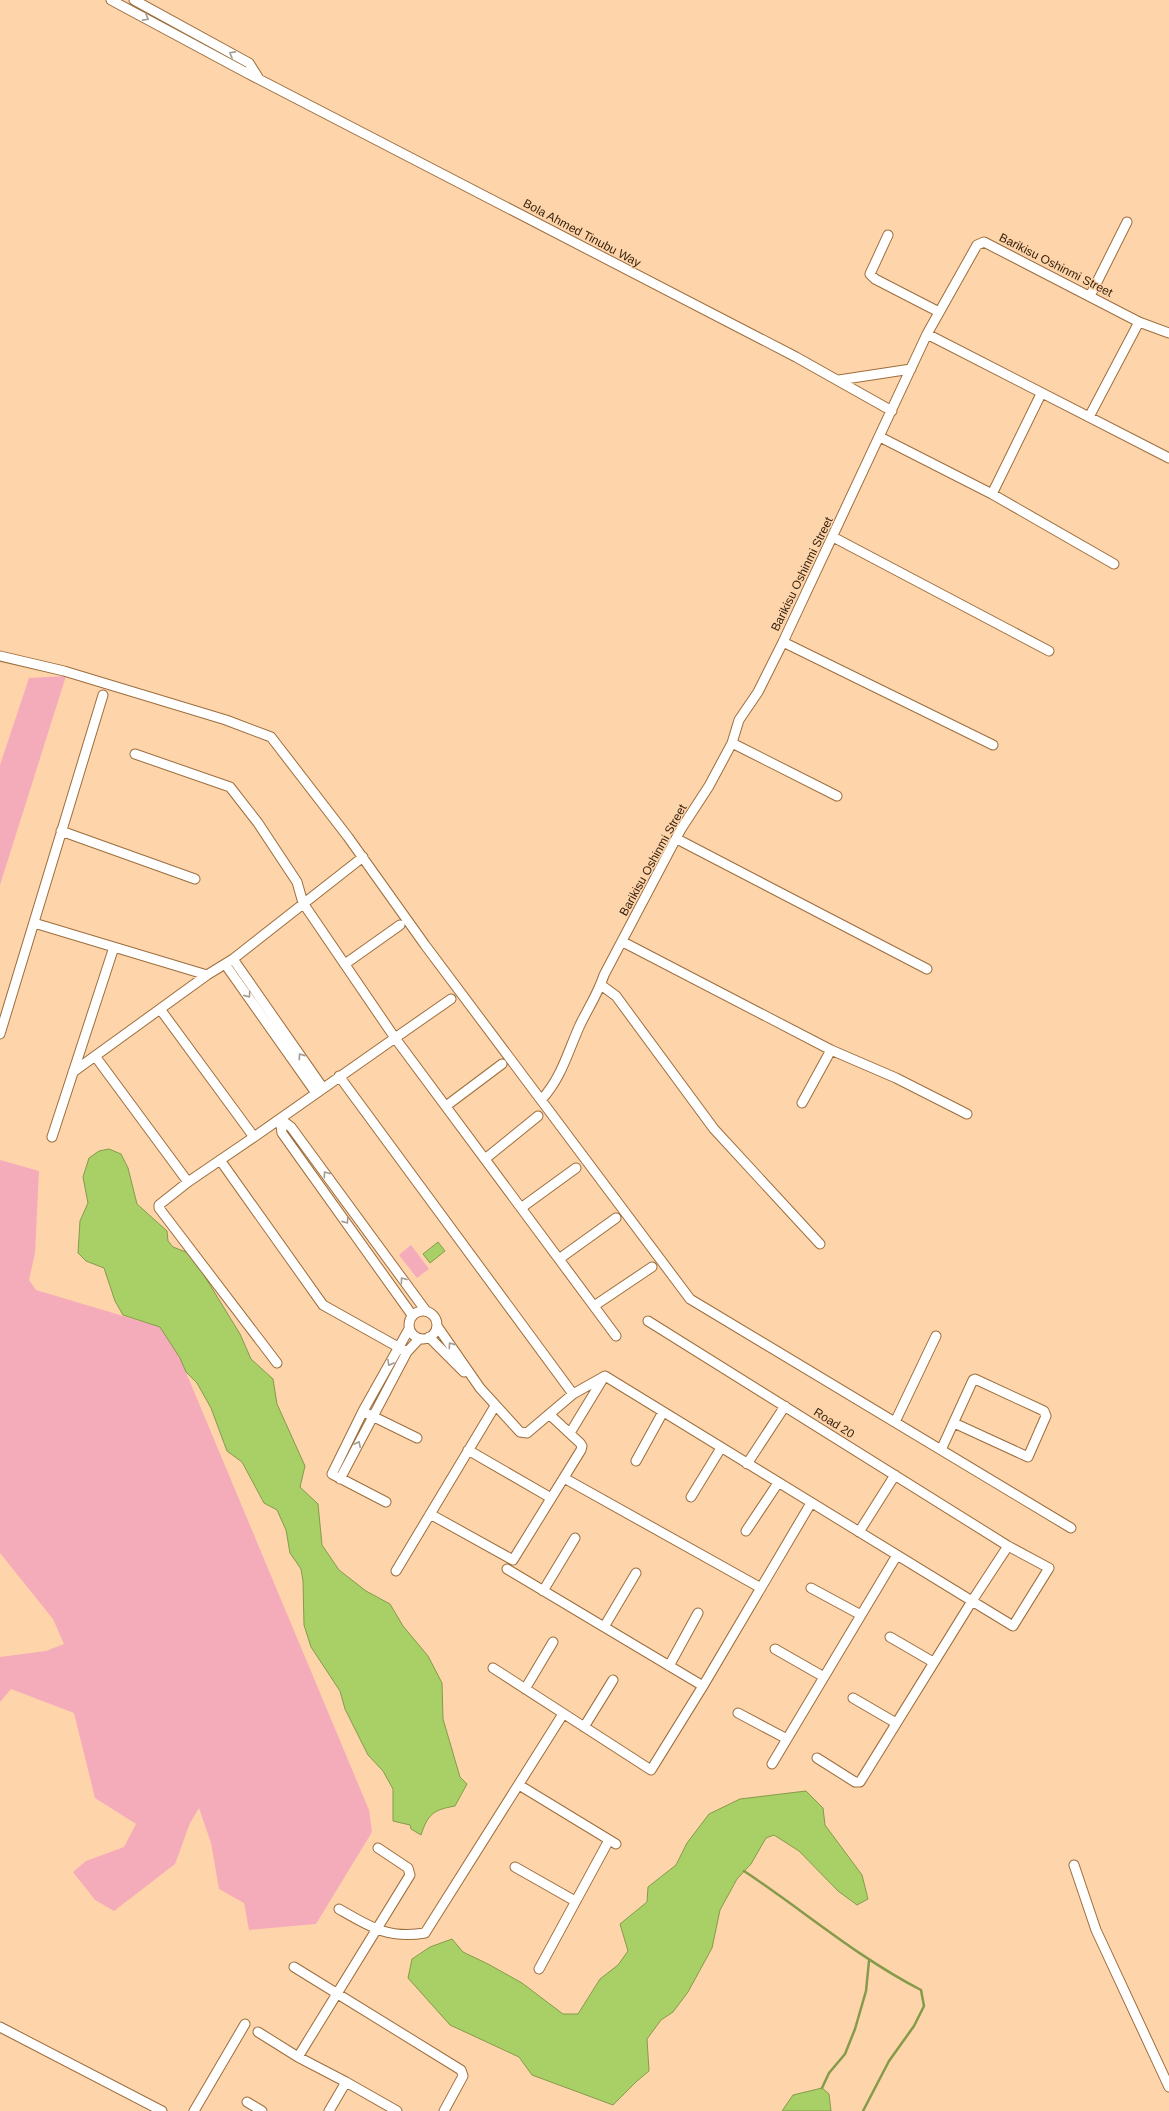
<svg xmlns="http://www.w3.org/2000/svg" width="1169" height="2111" viewBox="0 0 1169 2111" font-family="Arial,sans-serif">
<rect width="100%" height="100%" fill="#fed4ab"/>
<path fill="#f5acba" d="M66,676L0,885V765L29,678Z
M0,1160L39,1171L35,1253L29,1280L36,1290L160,1327L180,1358L369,1810L372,1832L316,1924L249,1930L244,1903L219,1889L211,1843L199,1808L190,1823L175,1864L114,1911L95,1900L73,1872L86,1861L124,1847L136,1824L95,1798L74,1713L11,1689L0,1702V1657L46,1651L64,1644L53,1619L0,1553Z
M411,1245L429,1269L417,1278L399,1255Z"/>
<path fill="#a9d066" stroke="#859b4a" d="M109,1149L121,1154L128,1168L137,1204L167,1231L168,1241L173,1247L191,1254L240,1334L251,1359L273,1379L277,1404L305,1466L300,1487L318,1504L322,1545L339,1570L366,1591L390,1604L403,1626L428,1656L442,1683L443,1719L460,1777L467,1784L455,1806C433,1810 428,1814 421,1835L411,1829L410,1825L393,1821V1789L383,1771L368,1755L345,1709L340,1691L311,1647L304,1625L303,1581L301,1569L290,1553L286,1530L277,1510L264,1503L242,1462L227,1451L211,1408L197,1383L186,1372L180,1358L160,1327L123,1315L115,1301L104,1268L86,1261L78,1253L80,1221L88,1203L83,1177L89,1158L99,1151Z
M438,1242L445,1251L430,1263L423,1254Z
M806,1791L823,1808L825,1825L862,1875L868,1899L857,1905L838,1891L799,1851L774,1835L766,1838L751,1864L737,1879L720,1910L712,1948L688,1992L673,2012L661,2020L647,2039L649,2071L637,2081L613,2105L532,2075L519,2057L450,2025L408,1978L412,1959L430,1947L452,1939L463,1952L488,1964L522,1983L563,2014H578L600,1979L618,1965L628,1951L620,1924L647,1902L648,1887L676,1865L687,1843L709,1814L740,1799Z
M822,2088L829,2094L831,2111H782L793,2095Z"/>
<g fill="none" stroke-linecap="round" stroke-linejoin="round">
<path stroke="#859b4a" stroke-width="2.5" d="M744,1871C803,1910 857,1957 921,1990L924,2006L914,2026L889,2061L863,2111
M822,2088L829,2073L845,2054L855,2029L866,1991L869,1961"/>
<defs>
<path id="minor" d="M111,0L245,72L796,357L892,411
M134,0L249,63L259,79
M888,235L870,274L875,279L939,312
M1090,296L1127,222
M927,334L1169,458
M839,380L911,369
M1089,417L1139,322
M880,437L992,494L1114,564
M992,494L1041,394
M833,537L1049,651
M783,642L993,745
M0,656L64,671L226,720L271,737L348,837L425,945L690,1299L1071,1528
M732,743L837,796
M135,754L230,787L258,823L297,882L303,903L395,1038L254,1137
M61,831L195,879
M677,839L927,969
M34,923L207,975L233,959L363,857
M623,942L831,1050L896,1078L967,1114
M233,959L323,1088
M225,964L316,1093
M345,964L400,925
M601,985L616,996L714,1129L820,1244
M451,999L395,1038L616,1336
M160,1009L254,1137L188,1182L159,1205V1208L277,1363
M0,1034L103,695
M95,1056L188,1182
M73,1072L207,975
M339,1076L573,1394L605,1376L972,1601L1008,1546
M542,1099C562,1077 568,1051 580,1025C588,1008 598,994 604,975L681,829L709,786L732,743L739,720L758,692L783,642L927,334L977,245L984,242L1139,322L1169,333
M802,1103L831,1050
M446,1106L502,1064
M280,1119L291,1127L426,1311
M280,1119L282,1133L412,1315
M52,1137L114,947
M485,1159L538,1116
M220,1160L323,1305L407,1352
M521,1208L576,1168
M559,1259L616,1218
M594,1306L652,1267
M409 1325a14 14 0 1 1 28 0a14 14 0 1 1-28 0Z
M648,1321L1008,1546L1049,1568L1013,1626L972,1601L860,1782H855L817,1758
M437,1326L480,1388L520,1432L527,1433L573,1394
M429,1337L464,1372
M368,1414L417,1438
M895,1422L936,1336
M570,1433L604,1377
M468,1450L551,1498
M941,1450L973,1380L975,1379L1044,1411L1046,1416L1028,1457L954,1423
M636,1461L663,1412
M747,1464L785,1406
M564,1478L761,1588
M340,1479L407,1352L419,1339
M691,1497L721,1448
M386,1502L332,1474L363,1411L409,1329
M430,1514L513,1560L581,1450L582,1446L580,1443L549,1414
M746,1531L778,1483
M859,1532L895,1475
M507,1569L703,1686
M396,1571L495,1406
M811,1588L861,1615
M543,1591L575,1538
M604,1627L636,1573
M890,1637L933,1662
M775,1649L824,1677
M669,1666L698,1613
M493,1668L651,1770L703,1686L811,1503
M525,1689L553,1642
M853,1698L896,1723
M738,1713L787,1739
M584,1727L613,1680
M772,1764L897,1555
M519,1785L616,1844
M1074,1865L1096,1930L1169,2087
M515,1867L575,1901
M339,1909C370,1927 388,1939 425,1933L563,1714
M294,1967L461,2070L463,2076L444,2111
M539,1969L609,1840
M0,2027L162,2111
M258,2032L298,2057
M346,2082L397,2111
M247,2102L262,2111
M194,2111L245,2024
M329,2111L346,2082L298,2057L410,1875L408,1868L378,1848"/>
</defs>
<use href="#minor" stroke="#9d6e3c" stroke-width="11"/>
<use href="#minor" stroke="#fff" stroke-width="9"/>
</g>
<defs><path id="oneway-chevron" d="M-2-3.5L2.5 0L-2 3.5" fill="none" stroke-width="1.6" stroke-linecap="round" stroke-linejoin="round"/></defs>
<g stroke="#a39a90">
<use href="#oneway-chevron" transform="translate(146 18) rotate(29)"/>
<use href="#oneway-chevron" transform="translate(232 54) rotate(-151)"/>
<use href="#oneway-chevron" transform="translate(248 995) rotate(55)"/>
<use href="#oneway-chevron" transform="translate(301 1056) rotate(-125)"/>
<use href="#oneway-chevron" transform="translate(326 1174) rotate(-126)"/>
<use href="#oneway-chevron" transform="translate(346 1221) rotate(55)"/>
<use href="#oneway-chevron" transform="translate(403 1280) rotate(-126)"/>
<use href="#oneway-chevron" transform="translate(451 1345) rotate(-125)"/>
<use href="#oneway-chevron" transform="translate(390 1363) rotate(119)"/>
<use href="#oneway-chevron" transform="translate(358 1444) rotate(-63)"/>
</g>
<g text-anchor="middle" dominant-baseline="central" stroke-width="3" stroke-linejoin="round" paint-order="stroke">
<g font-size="12" fill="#321e09" stroke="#fed4ab">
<text transform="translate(582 233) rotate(28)">Bola Ahmed Tinubu Way</text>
<text transform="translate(1056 265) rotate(27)">Barikisu Oshinmi Street</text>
<text transform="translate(802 574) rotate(-64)">Barikisu Oshinmi Street</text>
<text transform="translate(653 860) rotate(-61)">Barikisu Oshinmi Street</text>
<text transform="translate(834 1423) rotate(32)">Road 20</text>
</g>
</g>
</svg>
